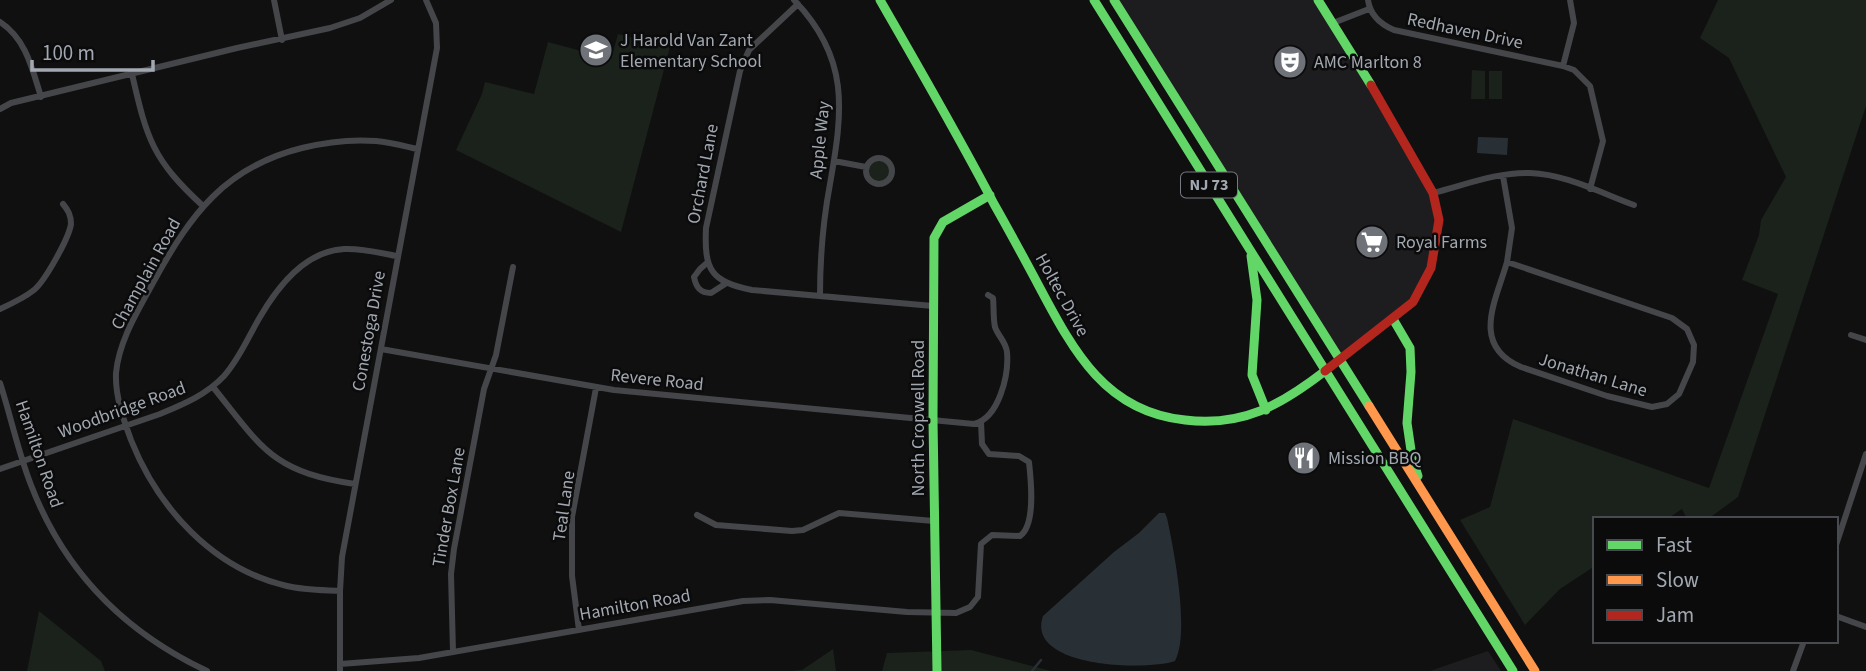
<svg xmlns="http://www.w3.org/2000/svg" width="1866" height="671" viewBox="0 0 1866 671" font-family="'Source Sans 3',sans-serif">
<rect width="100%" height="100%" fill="#101011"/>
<path fill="#1d1d1f" d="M1114,0H1318L1433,193L1439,220L1431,268L1413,302L1339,359Z
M1488,651L1501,671H1430L1476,655Z"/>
<path fill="#1b211b" d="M1718,0H1866V106L1738,497L1708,519H1687L1682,509L1667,519H1595V566L1560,589L1525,625L1460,520L1490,507L1513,419L1709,488L1778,294L1742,280L1759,235L1761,220L1786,177L1729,58L1700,38Z
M618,34L670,47L621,232L456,150L482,94L485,82L534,94L548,42L611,59Z
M1472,70L1485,71V99H1471Z
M1489,71H1502V99H1489Z
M866 171a13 13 0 1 1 26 0a13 13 0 1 1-26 0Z
M39,611L101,661L105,671H27Z
M833,649L836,671H791L802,670Z
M971,650L1051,671H882L887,653Z"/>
<path fill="#293035" d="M1478,137L1508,138L1507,155L1477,153Z
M1159,513H1165L1167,518C1174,550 1190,633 1175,661C1146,671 1025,668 1043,616L1114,552L1139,533Z"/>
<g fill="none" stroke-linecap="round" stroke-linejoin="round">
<path stroke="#293035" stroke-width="2.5" d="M1032,671L1041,660"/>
<path stroke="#454649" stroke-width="6" d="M274,0L282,40
M794,0C850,58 843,110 830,184C823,221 820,259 820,296
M1368,0C1370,15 1380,24 1394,30L1563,66L1574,70L1590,86L1603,141L1590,189
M798,4L749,50L740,71L706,228C704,270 711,282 752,290L933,306
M0,22C26,39 32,68 41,97
M1333,23L1369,9
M1563,66L1574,23L1570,0
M132,74C147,140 153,160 203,206
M0,109L11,103L237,48L330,28L360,18L391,0
M866 171a13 13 0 1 1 26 0a13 13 0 1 1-26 0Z
M834,161L866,167
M1503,176L1512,228L1507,262
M1433,193C1465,185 1497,172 1530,173C1565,174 1601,193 1634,205
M708,262L700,269L694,277C696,287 700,293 711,293L725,284
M1507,262L1672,318L1687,329L1694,345L1693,362L1679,394L1667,404L1652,407L1607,396L1521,367C1470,345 1496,301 1507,262Z
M0,309C11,304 24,298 34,290C45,281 69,238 71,224C71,215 68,210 63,204
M1851,335L1866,340
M381,349L614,390L974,424C999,418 1009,375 1007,352C1006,342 998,336 995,327C993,318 994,307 993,298L988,295
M0,383C11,417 18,452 31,485C64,571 124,632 207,671
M213,387C262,448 272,472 355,484
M0,469L160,414C184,404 206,395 224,376C240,358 248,337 260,317C278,286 306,251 344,249C362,248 380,253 397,256
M697,515L716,525L792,531L803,530L839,513L934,521
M1836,545L1866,454
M340,591C322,590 304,590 287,586C213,569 158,508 131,440C123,418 115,396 116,373C119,340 139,309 154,281C191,214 225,167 302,148C326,142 351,139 376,141C390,142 404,146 417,149
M1836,616L1866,627
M579,630L572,576V517L596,388
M453,652L451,574L454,549L484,389L496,355L513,267
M340,664L419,658L743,601L770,600L907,612L956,613L970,607L978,597L981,544L992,535L1020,536C1036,525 1031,480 1029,462L1019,456L989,454L982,444L981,422
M340,671V591L342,557L437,48L436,23L426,0
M1793,671L1804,641"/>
<path stroke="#63d668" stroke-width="9" d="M880,0C919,68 958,135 994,204C1010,232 1025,260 1040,288C1074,352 1106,412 1185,420C1243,427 1281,405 1325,371
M1094,0L1513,671
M1114,0L1369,406
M1318,0L1371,85
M1251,256L1257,300L1252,375L1266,410
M1393,319L1410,348L1411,372L1407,423L1412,457L1418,476
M937,671L933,420L934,238L943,222L990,195"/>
<path stroke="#ff974d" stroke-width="9" d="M1369,406L1535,671"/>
<path stroke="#b3261e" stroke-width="9" d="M1325,371L1413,302L1431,268L1439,220L1433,193L1371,85"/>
</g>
<defs>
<symbol id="school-disc" viewBox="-11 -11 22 22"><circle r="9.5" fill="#6f7379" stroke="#0b0b0c"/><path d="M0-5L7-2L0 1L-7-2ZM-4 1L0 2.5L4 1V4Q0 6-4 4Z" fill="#fff"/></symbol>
<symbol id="theatre-disc" viewBox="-11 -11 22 22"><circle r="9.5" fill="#6f7379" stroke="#0b0b0c"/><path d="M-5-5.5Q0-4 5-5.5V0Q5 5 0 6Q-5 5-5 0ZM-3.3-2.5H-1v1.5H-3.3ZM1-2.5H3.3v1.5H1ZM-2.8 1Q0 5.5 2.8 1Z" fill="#fff"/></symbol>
<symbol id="supermarket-disc" viewBox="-11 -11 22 22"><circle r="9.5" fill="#6f7379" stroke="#0b0b0c"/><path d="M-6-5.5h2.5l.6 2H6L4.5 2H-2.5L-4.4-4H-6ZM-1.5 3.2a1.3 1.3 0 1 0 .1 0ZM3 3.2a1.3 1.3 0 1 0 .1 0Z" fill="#fff"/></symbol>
<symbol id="restaurant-disc" viewBox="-11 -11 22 22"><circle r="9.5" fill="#6f7379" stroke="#0b0b0c"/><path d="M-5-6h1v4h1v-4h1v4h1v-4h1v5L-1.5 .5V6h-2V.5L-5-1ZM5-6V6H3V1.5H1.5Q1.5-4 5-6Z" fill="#fff"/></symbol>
</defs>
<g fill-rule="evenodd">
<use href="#school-disc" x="577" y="31" width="38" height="38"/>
<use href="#theatre-disc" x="1271" y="43" width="38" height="38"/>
<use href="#supermarket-disc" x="1353" y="223" width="38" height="38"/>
<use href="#restaurant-disc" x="1285" y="439" width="38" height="38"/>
</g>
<g text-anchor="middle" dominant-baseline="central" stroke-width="5" stroke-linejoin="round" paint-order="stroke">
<rect fill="#0b0b0c" stroke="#757980" stroke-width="2" x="1181" y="172.5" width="56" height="25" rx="5"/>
<g font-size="16" font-weight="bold" fill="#a2a8b1">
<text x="1209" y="185">NJ 73</text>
</g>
<g font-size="18" fill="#a2a8b1" stroke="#0b0b0c">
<text transform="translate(1465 31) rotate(12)">Redhaven Drive</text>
<text transform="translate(820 140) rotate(-84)">Apple Way</text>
<text transform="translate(703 174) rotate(-79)">Orchard Lane</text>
<text transform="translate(146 274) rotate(-61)">Champlain Road</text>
<text transform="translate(1062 295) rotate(61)">Holtec Drive</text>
<text transform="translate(369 331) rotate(-80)">Conestoga Drive</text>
<text transform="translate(1593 375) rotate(17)">Jonathan Lane</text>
<text transform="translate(657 380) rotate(6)">Revere Road</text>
<text transform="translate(122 410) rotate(-20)">Woodbridge Road</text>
<text transform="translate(918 418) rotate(-90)">North Cropwell Road</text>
<text transform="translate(39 454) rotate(71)">Hamilton Road</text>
<text transform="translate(564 506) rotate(-82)">Teal Lane</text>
<text transform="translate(449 507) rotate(-80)">Tinder Box Lane</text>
<text transform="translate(635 605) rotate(-10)">Hamilton Road</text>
</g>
<g font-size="18" fill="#a2a8b1" stroke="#0b0b0c" text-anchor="start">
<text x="620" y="40">J Harold Van Zant<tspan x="620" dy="21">Elementary School</tspan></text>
<text x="1314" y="62">AMC Marlton 8</text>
<text x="1396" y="242">Royal Farms</text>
<text x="1328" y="458">Mission BBQ</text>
</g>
</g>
<rect x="1593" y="517" width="245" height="126" fill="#0b0b0c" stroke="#474a4e" stroke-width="2"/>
<rect x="1607" y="540" width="35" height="10" fill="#63d668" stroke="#474a4e" stroke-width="2"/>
<text x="1656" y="552" font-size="21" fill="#a2a8b1">Fast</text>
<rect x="1607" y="575" width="35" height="10" fill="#ff974d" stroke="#474a4e" stroke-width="2"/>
<text x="1656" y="587" font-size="21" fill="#a2a8b1">Slow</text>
<rect x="1607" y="610" width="35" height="10" fill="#b3261e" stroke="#474a4e" stroke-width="2"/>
<text x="1656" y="622" font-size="21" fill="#a2a8b1">Jam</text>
<path d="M32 60v10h121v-10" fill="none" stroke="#a2a8b1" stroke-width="3.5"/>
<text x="42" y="60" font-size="21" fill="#a2a8b1" stroke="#0b0b0c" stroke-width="5" paint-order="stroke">100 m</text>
</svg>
